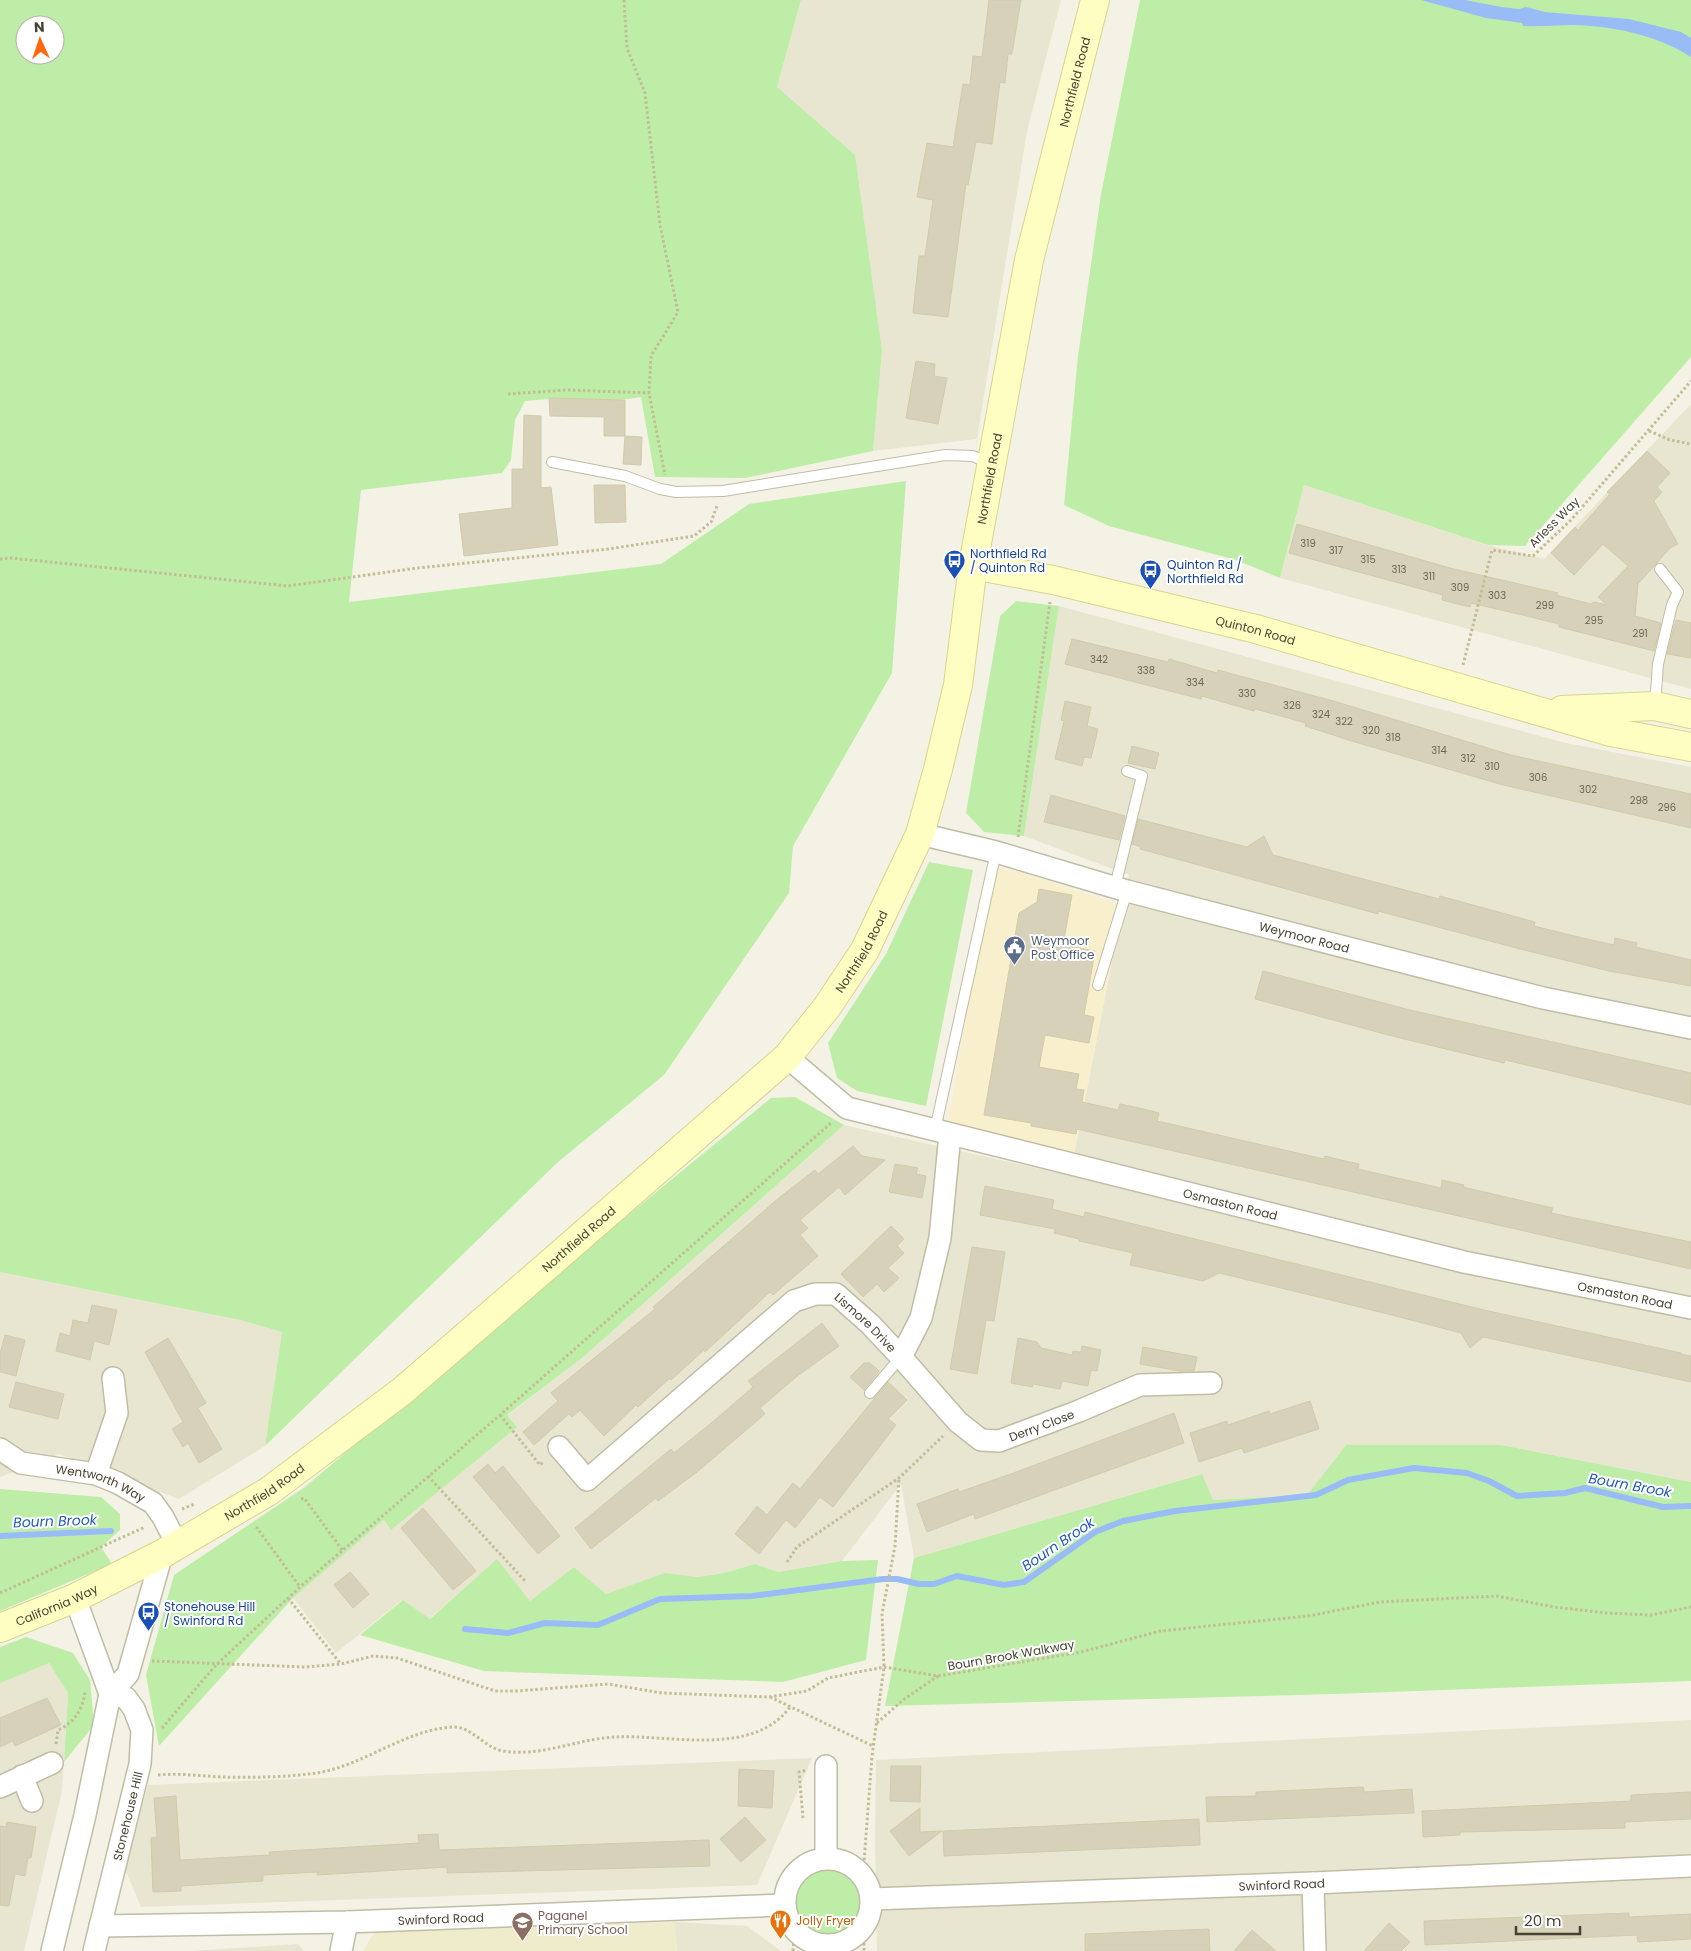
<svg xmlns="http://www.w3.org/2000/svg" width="1691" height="1951" viewBox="0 0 1691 1951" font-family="Poppins,sans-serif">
<rect width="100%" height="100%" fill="#f4f2e4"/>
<path fill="#e8e6d1" d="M801,0H1061L1027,131L977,439L873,451L882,351L777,87Z
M1691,404V689L1280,578L1304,485L1487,545L1544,559Z
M1059,606L1566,743L1691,767V1482L1501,1445H1346L1307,1495L1213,1500L1201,1474L914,1558L901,1484L842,1561L778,1572L755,1564L724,1573L697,1577L665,1574L606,1594L574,1567L530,1601L497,1560L429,1619L402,1600L336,1653L293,1598L384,1520L391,1529L516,1427L507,1416L581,1359L844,1125L1067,1175L1074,1155L1129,875L1024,836Z
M0,1272L240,1320L282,1332L265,1446L179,1499L59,1454L0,1477Z
M49,1662L68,1693L62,1791L24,1951H0V1683Z
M1691,1720V1951H877L875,1842L876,1760Z
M812,1758L757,1885L141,1907L125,1869L148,1785Z
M674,1922L747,1926L781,1951H677Z
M298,1944L304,1951H191Z"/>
<path fill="#f8efcc" d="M992,868L1020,872L1123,906L1074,1155L948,1123Z"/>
<path fill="#efeccc" d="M674,1922L677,1951H363L375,1931Z"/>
<path fill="#beeda8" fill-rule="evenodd" d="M0,0H801L777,87L855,155L882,351L873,451L745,478L655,477L641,397C603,404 563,396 525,401L515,420L511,460L502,473L361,490L349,602L661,564L749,504L906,481L892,673L793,846L789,893L664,1075L558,1162L265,1446L282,1332L240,1320L0,1272ZM25,25H55V55H25Z
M1140,0H1691V357L1525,546L1488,545L1304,485L1280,578L1236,560L1109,526L1064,505L1078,356L1101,194Z
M1016,601L1059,606L1024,836L984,832L966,813L1000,616Z
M929,862L973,870L926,1106L857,1091L837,1078L828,1043L886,954Z
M795,1097L844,1125L581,1359L507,1415L517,1427L391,1530L384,1520L293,1598L159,1746L146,1675L174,1575L305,1487L544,1284L771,1098Z
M1346,1445H1501L1691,1482V1681L1335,1694L885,1706L914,1558L1202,1474L1213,1500L1307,1495Z
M0,1489L101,1497L120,1514V1530L101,1547L112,1564L0,1611Z
M497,1559L530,1601L574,1567L606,1594L665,1573L697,1577L724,1573L755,1564L778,1572L842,1561L878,1560L866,1660L783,1682L484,1671L360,1635L403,1600L430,1619Z
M26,1637L73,1653L90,1680L94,1725L64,1762L68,1693L49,1663L0,1683V1647Z
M786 1902a42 42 0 1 1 84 0a42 42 0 1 1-84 0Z"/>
<path fill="#99bcf7" d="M1421,0H1465L1501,7L1519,9L1526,7L1545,12L1629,19L1681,32L1691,38V57C1657,35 1613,26 1573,25C1556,25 1539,27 1523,26L1522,23L1486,18Z"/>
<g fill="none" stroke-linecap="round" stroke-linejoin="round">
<path stroke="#99bcf7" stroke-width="6" d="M0,1536L111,1531
M465,1629L508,1633L545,1623L598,1625L660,1599L752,1596L883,1579H897L919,1584H934L957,1576L1004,1585L1024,1582L1095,1532L1123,1521L1175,1511L1316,1495L1348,1480L1414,1468L1467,1473L1489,1481L1517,1496L1565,1493L1585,1488L1663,1507L1691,1506"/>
</g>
<path fill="#d6d1b8" stroke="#d2cbaa" d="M989,0H1021L1012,54H1008L1005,83L1000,82L992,144L976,142L968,185L966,184L948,317L913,313L919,256H925L933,200L917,197L927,143L953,147L963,84L970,85L973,56L982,57Z
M916,361L935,364L934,376L947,378L938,424L906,418Z
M549,398L625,400V436H604V417L550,416Z
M524,415L541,416V488L551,487L558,545L464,556L459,514L512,508V469H523Z
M625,436L642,437L641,465L623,464Z
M1647,451L1670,473L1657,487L1662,492L1654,501L1678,544L1670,548L1638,584L1635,616L1661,623L1654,651L1559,627V624L1531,617L1471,603L1470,607L1442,600L1443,595L1289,553L1297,524L1450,568L1558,593L1556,595L1591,604L1594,602L1607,605L1598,597L1628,566L1603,544L1574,575L1551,553L1575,527L1578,530L1610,494L1607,492Z
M594,485H625L626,522L595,523Z
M1676,620L1691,623V658L1667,654Z
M1072,639L1168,662L1169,659L1217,673L1218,670L1337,702L1511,755L1691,794V828L1503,785L1355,742L1305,726L1306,723L1255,709L1254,711L1202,696L1201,699L1065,664Z
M1065,701L1091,707L1087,726L1098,729L1091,758L1084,757L1082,766L1055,759L1064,721L1061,720Z
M1132,746L1159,753L1155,769L1128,763Z
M1051,795L1125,816L1119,840L1044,822Z
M1138,819L1247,847L1264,836L1273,855L1439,899L1440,896L1535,922L1534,926L1570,935L1614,945L1615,938L1637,943L1636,947L1691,960V986L1609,971L1520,949L1378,911V914L1140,849L1141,847L1132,844Z
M1039,889L1072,895L1063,945L1095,951L1084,1015L1094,1017L1089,1043L1045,1035L1039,1067L1079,1074L1076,1089L1084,1090L1082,1102L1118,1110L1120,1104L1139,1108L1159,1113L1157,1121L1324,1159L1325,1156L1341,1160L1359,1164L1358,1169L1441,1188L1442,1180L1464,1185L1463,1187L1553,1208L1551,1213L1691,1242V1269L1077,1129L1076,1134L1031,1126V1123L984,1115L1019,913L1037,902Z
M1263,971L1410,1010L1691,1073V1105L1556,1072L1505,1060L1504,1063L1396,1037L1255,999Z
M853,1146L862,1156L885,1160L845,1195L839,1187L800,1220L808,1228L800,1235L818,1256L773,1295L770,1292L705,1352L704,1350L671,1380L670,1378L638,1407L636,1405L604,1436L580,1410L572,1417L569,1414L534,1445L523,1432L558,1401L551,1393L655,1309L653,1307L780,1197L815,1170L818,1174Z
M895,1164L918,1168L916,1174L926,1176L922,1198L889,1192Z
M985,1186L1054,1200L1052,1209L1084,1217L1085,1212L1484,1310L1681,1353V1354L1691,1356V1382L1483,1337L1470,1348L1461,1333L1384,1313L1219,1273L1203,1281L1130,1265L1133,1253L1079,1241V1239L1054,1233L1055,1229L980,1215Z
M891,1226L904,1239L897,1246L904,1253L888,1268L899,1278L884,1292L877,1284L863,1297L841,1274Z
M972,1247L1005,1252L994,1321L986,1320L977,1374L950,1369Z
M92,1305L117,1310L109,1345L94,1341L90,1360L56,1351L60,1333L70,1336L73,1320L88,1323Z
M822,1323L839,1346L796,1377L760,1408L765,1414L697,1472L658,1501L656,1498L591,1549L575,1528L671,1449L674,1453L715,1420L753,1387L748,1381Z
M5,1335L25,1340L16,1376L0,1372V1354Z
M168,1338L206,1403L198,1408L222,1449L199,1463L188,1443L183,1447L172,1429L183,1422L145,1352Z
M1018,1338L1037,1342L1041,1348L1072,1355L1073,1351L1081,1352L1082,1346L1101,1350L1097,1371L1091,1370L1088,1386L1062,1381L1060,1389L1033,1384L1032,1387L1011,1383Z
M1143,1347L1197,1357L1194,1371H1180L1140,1364Z
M864,1363H870L879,1371L864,1390L850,1377Z
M16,1382L64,1394L58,1419L9,1407Z
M888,1382L907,1400L888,1419L896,1425L833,1507L820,1497L795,1528L786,1520L759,1554L735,1534L757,1506L767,1515L793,1483L800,1489Z
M1310,1401L1319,1429L1244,1453L1242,1448L1199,1462L1190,1433L1227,1421L1228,1425L1269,1411L1270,1414Z
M1174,1413L1184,1443L975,1519L974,1514L927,1532L917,1504L958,1489L959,1492L1008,1475Z
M488,1464L495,1473L503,1466L560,1536L538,1554L473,1477Z
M423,1508L476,1571L453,1590L401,1528Z
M350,1572L369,1594L353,1608L334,1585Z
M47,1698L61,1725L15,1746L13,1741L0,1747V1718Z
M891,1766H921L920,1802L890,1801Z
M739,1769L774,1771L772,1808L738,1806Z
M1363,1787L1364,1792L1412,1789L1414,1813L1207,1822L1206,1797L1256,1796V1792Z
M1691,1792V1819L1625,1822V1828L1460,1832V1835L1423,1837L1422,1811L1631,1801V1795Z
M176,1796L180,1860L270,1855L269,1852L419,1843L418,1835L438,1834L439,1850L709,1840L710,1866L447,1873V1867L317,1875V1872L263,1875V1881L181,1886V1891L153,1892L151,1838L157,1837L154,1798Z
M920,1808V1832L942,1831L909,1856L890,1831Z
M745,1817L766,1840L741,1862L720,1839Z
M1199,1819L1200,1845L944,1856L943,1831Z
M7,1822L36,1827L31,1858H28L25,1876L15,1874L9,1906L0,1905V1826L6,1827Z
M1629,1913V1917L1691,1914V1939L1638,1942L1637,1935L1425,1945L1424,1921Z
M1389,1923L1410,1942L1401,1951H1364Z
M1209,1929L1210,1951H1085V1934Z
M1252,1930L1276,1951H1234Z"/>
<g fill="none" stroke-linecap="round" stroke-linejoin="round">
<defs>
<path id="lane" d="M552,462L625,476L660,489L676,492L723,491L945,455L973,456L990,464
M1655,705L1658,664L1672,605L1678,592L1660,569
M1115,887L1142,776L1127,771
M1098,985L1127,891
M935,1130L996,852
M870,1393L901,1357"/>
<g id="street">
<path id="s1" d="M920,834L996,852L1127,891L1543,998L1691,1028"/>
<path id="s2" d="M787,1057L847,1108L1464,1262L1691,1308"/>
<path id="s3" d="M901,1357L958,1422L981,1440L999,1441L1079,1411L1140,1385L1211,1383"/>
<path id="s4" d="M559,1447L587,1480L794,1301L815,1294H836L870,1324L901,1357L921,1318L940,1238L950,1134"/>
<path id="s5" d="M0,1449L21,1463L96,1474L118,1483L153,1503L163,1517L178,1546"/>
<path d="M96,1474L117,1413L113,1378"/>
<path d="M75,1598L110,1694"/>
<path d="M826,1766V1857"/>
<path d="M22,1776L32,1801"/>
<path d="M0,1787L52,1763"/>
<circle cx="828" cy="1902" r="43"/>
<path d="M1313,1883L1315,1951"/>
<path id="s6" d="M872,1899L1313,1883L1691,1866"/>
<path id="s7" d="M100,1926L347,1922L784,1905"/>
<path d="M52,1951L85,1815L110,1694L128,1674L162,1554"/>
<path id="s8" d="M94,1951L140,1764L142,1730L134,1709L126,1698L110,1694"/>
<path d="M341,1951L347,1922"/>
</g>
<g id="secondary">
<path id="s9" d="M973,565L1053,580L1256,629L1611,732L1691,747"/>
<path d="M1562,710L1655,706L1691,714"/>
<path id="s10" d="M0,1628L75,1598L162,1554L269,1491L401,1392L532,1279L787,1057L827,1007L865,950L920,834L938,769L958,685L973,565L1029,260L1095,0"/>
</g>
</defs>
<use href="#lane" stroke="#c0bda5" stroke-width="12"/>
<use href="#street" stroke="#c0bda5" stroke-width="24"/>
<use href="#secondary" stroke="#d8d58e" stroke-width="30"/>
<path stroke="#c3bd95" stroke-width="3" stroke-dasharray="2.5 2.5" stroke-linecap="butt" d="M624,0L627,48L645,93L660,225L678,312L651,356L649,393L665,475
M508,394L567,390L649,393
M1649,431L1670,440L1691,444
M0,559L10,558L288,586L417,568L608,549L694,536L711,522L717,506
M1463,665L1492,550L1533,556L1571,520L1691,381
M1018,837L1050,602
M500,1415L540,1465L544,1461
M428,1476L526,1582
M301,1499L304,1498L343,1551
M182,1509L195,1504
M258,1527L257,1528L300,1587
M787,1562L797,1547L899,1478L943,1436
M0,1593L145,1527
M288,1598L340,1663
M152,1661L305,1667L341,1664L373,1656L397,1658L495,1691H516L608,1684L662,1693L769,1697L807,1691L828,1678L884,1667L938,1676L1081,1652L1160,1631L1308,1616L1380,1602L1497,1596L1554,1607L1606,1613L1651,1615L1691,1607
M770,1697L873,1746
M877,1723L903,1700L938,1676
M162,1728L216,1665L300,1587L500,1415L832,1122
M56,1744L58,1730C74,1723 83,1709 85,1692
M158,1775C180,1773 201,1776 222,1777C253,1778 287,1777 317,1773C365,1765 404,1730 453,1727C471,1726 485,1748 503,1751C543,1757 576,1739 615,1737C669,1734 752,1758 790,1707
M803,1818L799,1772L807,1770
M863,1875L872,1756L884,1667L882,1614L895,1546L899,1478
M864,1928V1951
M793,1951L795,1931"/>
<use href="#lane" stroke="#fff" stroke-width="10"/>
<use href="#street" stroke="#fff" stroke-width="21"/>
<use href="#secondary" stroke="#fffec2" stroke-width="28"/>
</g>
<defs>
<symbol id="bus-pin" viewBox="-11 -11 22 30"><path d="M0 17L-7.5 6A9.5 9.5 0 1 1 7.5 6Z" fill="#1a4fb4" stroke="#fff"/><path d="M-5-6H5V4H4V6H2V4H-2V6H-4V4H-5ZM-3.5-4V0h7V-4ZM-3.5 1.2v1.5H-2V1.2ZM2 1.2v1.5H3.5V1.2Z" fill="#fff"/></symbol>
<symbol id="civic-pin" viewBox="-11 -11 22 30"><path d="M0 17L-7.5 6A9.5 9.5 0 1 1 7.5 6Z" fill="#5c6f8a" stroke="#fff"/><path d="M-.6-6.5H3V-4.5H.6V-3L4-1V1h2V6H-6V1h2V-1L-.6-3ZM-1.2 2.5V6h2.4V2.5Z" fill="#fff"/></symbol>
<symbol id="restaurant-pin" viewBox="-11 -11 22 30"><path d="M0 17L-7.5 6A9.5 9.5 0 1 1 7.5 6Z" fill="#e8710a" stroke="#fff"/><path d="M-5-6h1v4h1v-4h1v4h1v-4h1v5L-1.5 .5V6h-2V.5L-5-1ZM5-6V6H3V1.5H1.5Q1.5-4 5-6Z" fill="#fff"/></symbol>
<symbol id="school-pin" viewBox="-11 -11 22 30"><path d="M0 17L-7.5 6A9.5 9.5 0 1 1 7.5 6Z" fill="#8d6e63" stroke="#fff"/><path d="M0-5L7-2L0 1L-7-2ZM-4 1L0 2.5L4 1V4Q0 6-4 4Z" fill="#fff"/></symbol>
</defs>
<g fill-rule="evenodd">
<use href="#bus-pin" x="942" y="548" width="25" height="34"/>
<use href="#bus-pin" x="1138" y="558" width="25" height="34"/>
<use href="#civic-pin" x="1002" y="934" width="25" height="34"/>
<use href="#bus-pin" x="136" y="1600" width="25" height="34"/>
<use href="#restaurant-pin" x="768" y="1908" width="25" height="34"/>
<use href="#school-pin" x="510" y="1910" width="25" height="34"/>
</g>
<g text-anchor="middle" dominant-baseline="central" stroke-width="4" stroke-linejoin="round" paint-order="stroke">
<g font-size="10" fill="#6a6654">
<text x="1308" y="543">319</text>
<text x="1336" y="550">317</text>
<text x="1368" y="559">315</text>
<text x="1399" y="569">313</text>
<text x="1429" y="576">311</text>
<text x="1460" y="587">309</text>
<text x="1497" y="595">303</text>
<text x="1545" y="605">299</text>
<text x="1594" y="620">295</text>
<text x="1640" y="633">291</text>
<text x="1099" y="659">342</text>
<text x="1146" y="670">338</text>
<text x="1195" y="682">334</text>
<text x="1247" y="693">330</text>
<text x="1292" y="705">326</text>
<text x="1321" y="714">324</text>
<text x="1344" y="721">322</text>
<text x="1371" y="730">320</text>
<text x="1393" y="737">318</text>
<text x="1439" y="750">314</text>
<text x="1468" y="758">312</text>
<text x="1492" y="766">310</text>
<text x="1538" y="777">306</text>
<text x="1588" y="789">302</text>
<text x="1639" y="800">298</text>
<text x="1667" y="807">296</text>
</g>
<g font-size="12" fill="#464333" stroke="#fff">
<text stroke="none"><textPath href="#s10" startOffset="2008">Northfield Road</textPath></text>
<text stroke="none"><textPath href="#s10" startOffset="1602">Northfield Road</textPath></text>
<text transform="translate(1554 522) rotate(-45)">Arless Way</text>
<text stroke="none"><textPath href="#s9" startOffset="290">Quinton Road</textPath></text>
<text stroke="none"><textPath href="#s1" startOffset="398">Weymoor Road</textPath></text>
<text stroke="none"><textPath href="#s10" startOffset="1108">Northfield Road</textPath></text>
<text stroke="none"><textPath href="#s2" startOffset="474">Osmaston Road</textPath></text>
<text stroke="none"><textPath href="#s10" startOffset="702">Northfield Road</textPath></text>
<text stroke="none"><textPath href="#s2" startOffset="879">Osmaston Road</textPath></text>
<text stroke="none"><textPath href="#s4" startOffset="401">Lismore Drive</textPath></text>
<text stroke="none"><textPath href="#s3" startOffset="179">Derry Close</textPath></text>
<text stroke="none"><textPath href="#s5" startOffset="108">Wentworth Way</textPath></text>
<text stroke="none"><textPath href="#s10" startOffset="298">Northfield Road</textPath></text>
<text stroke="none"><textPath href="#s10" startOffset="61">California Way</textPath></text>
<text transform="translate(1011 1655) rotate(-10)">Bourn Brook Walkway</text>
<text stroke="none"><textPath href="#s8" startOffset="139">Stonehouse Hill</textPath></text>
<text stroke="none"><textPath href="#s6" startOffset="410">Swinford Road</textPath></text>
<text stroke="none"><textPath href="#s7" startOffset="341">Swinford Road</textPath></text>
</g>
<g font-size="12" fill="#164399" stroke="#fff" text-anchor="start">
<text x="970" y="553">Northfield Rd<tspan x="970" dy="14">/ Quinton Rd</tspan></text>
<text x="1167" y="564">Quinton Rd /<tspan x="1167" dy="14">Northfield Rd</tspan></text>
<text x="164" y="1606">Stonehouse Hill<tspan x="164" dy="14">/ Swinford Rd</tspan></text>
</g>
<g font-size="12" fill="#4e5e75" stroke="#fff" text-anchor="start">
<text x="1031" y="940">Weymoor<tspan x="1031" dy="14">Post Office</tspan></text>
</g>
<g font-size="12" fill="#785e54" stroke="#fff" text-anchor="start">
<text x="538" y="1915">Paganel<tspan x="538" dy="14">Primary School</tspan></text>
</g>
<g font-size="12" fill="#c56008" stroke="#fff" text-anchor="start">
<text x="796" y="1920">Jolly Fryer</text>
</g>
<g font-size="14" font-style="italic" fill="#2259bd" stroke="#fff">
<text transform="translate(1630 1485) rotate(10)">Bourn Brook</text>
<text transform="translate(55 1521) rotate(-2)">Bourn Brook</text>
<text transform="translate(1058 1544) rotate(-34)">Bourn Brook</text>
</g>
</g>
<g transform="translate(40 40) rotate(357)"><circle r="24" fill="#ffffff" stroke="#b5b4ad"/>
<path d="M0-4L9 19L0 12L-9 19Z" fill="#ff680f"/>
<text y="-8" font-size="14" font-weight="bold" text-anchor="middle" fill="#464333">N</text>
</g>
<path d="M1516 1926v8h64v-8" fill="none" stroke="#464333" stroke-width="2.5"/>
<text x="1524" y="1926" font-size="15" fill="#464333" stroke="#ffffff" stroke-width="4" paint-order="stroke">20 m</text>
</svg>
